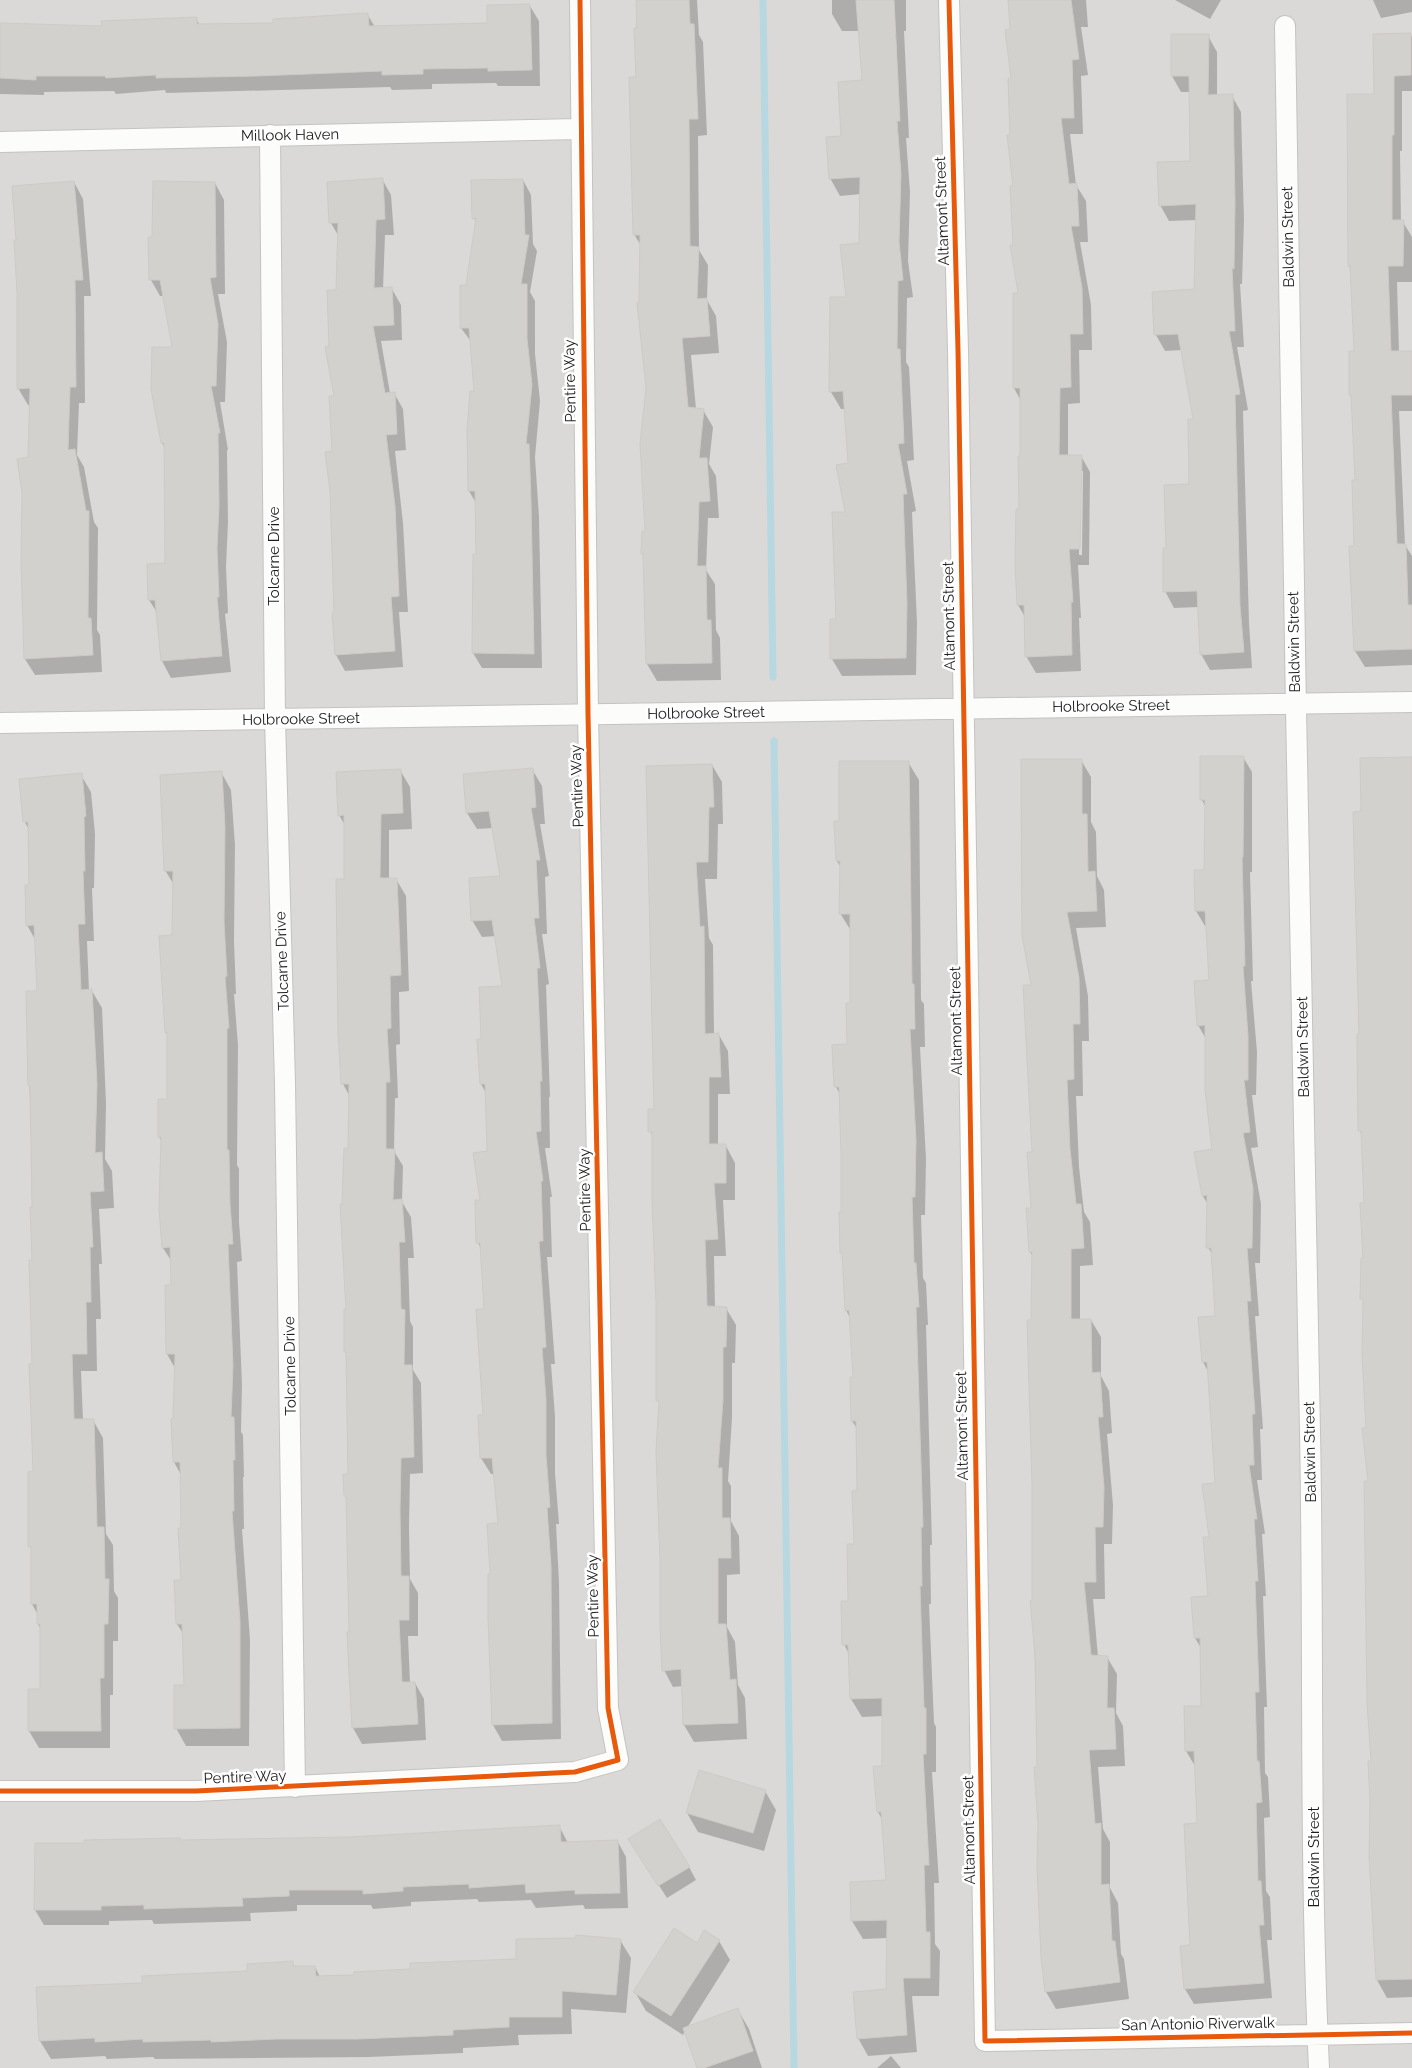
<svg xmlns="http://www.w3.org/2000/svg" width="1412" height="2068" viewBox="0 0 1412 2068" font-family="Raleway,sans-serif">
<rect width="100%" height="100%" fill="#ebe9e5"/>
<path fill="#dad9d7" d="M0,0H1412V2068H0Z"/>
<path fill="#0003" fill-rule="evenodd" d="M637,0H697L699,35L703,42L707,135L698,136L699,250L708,265L707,300L716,316L719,353L691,355L696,409L703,410L713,427L709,464L716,476L719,518H708L706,570L715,584L716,630L720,638L721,680L657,681L647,664L644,557L642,553L646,532L647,387L640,304L641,246L634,234Z
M832,0H906V31H904L909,138H906L910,192L908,261L913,297L907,298L906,362L909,367L914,460L907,461L916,511L912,512L917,622L916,675L842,676L832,659L837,620L849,464L846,409H841L831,392L861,244V194L840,196L830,178L863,81L860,31H842L832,14Z
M1010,0H1086L1088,27H1081L1088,75L1081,76L1083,134H1070L1076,185L1086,201L1088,242H1080L1091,305L1092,350H1079L1080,403L1068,404V456H1081L1090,472L1089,565H1078L1081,618H1079L1081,671L1036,673L1026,656L1025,617L1018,605L1021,401L1014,388V294H1020L1014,246ZM1080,471H1083L1082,555H1079Z
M1175,0H1221L1210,19Z
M1373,0H1412V12L1381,18Z
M530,6L539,21L540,86H498L496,83L432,84V89L392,90L390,87L166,93L165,90L116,94L114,91L44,92V95L0,94V24L103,27V22L196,18L200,26L274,25L367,14L375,27L488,24Z
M1410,34L1412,37V91H1402V151H1400L1401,222H1403L1412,237V282H1397L1399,352H1412V411H1399L1405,545L1412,556V665L1365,667L1355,651L1350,547H1355L1357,482L1353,400L1350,395V352H1355L1351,270L1349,266L1376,95Z
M1172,35L1208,36L1217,52V96H1232L1241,112L1244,220L1242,284H1240L1244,347H1237L1248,410L1243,411L1249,623L1252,668L1210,670L1201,654L1199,607L1174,608L1165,591L1167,549L1190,485L1194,421L1182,350L1165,351L1156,335L1154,293L1195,291L1197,220L1169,221L1160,205L1191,162L1190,92H1181L1172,76Z
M382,179L391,195L394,235H385L383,289H392L401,305L402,340L381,341L390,393H394L403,409L406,450L395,451L403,523L408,612H399L403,667L345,671L336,655L331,491L335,397L331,347L337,291L339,237L331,223Z
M523,180L531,195L533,244L537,251L530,292L535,301V354L540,401L535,457L539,517L542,668H482L473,653L478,555L476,503L469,491L476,393L472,343L461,328L477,224L474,218Z
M74,182L83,199L91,296H84L85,403H79L77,455L84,467L94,522L98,528L97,630L100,635L102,672L35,675L25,659L31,405H28L18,388Z
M215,183L224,200L225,294H218L227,342L225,402H220L228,450H227L228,522L226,567L228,613L225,614L231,672L171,678L162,661L158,614L149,600L148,565L166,564V449L162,443L174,348L165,296H160L151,280L154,238Z
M1201,757H1243L1252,772V872H1250L1253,981H1251L1257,1052L1256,1095H1252L1258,1147L1251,1148L1261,1204L1260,1263H1255L1259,1316H1255L1263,1429H1260L1262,1480H1257L1265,1534H1262L1266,1596H1263L1267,1707H1264L1265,1773L1268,1777L1270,1817L1264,1818L1266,1891L1270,1897L1272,1940H1267L1272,1998L1194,2004L1185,1989L1182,1947L1191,1946L1198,1824L1195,1766L1186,1751L1202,1707L1201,1648L1195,1638L1209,1597L1211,1538L1216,1484L1209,1373L1203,1362L1216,1317L1213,1256L1208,1247V1205L1203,1196L1195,1153L1213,1150L1206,1039L1198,1025L1211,981L1207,926H1205L1196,911L1205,871L1206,808L1202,800Z
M1412,758V1997L1387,1998L1377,1980L1370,1482L1364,1302L1362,1298L1365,1204L1362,1135L1360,1131L1363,812Z
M1081,760L1091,777V822L1096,832L1097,876L1104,890L1106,927L1076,928L1088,996L1089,1041H1082L1083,1096H1076L1079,1167L1084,1212L1090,1222L1093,1265L1080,1266V1320H1091L1101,1337V1376L1109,1391L1112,1433L1107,1434L1113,1505L1112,1544H1104L1105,1599H1093L1098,1657H1107L1117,1674L1116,1713L1123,1726L1125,1766L1098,1767L1103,1829L1110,1842V1888L1118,1903L1121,1954L1124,1959L1129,1999L1056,2009L1046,1992L1033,1602V1257L1030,1252L1034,1153L1032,986Z
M908,762L919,780L921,1000L924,1004L925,1047H920L926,1159L925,1215H921L923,1278L926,1283L928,1325H926L932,1545H930L931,1604H929L934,1723L936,1727V1772H932L939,1883H934L935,1944L940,1951L939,1996H912L917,2052L868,2056L858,2038L888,1991V1938L863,1939L852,1921L887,1882L883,1821L878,1812L884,1767L883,1716L862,1717L851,1699L849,1654L844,1644L855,1545L859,1492L858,1430L852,1421L854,1378L850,1318L846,1310L842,1253L841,1096L836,1087L848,1045L851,1004V931L840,913L841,868L837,861L840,822Z
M712,765L722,782L723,824H718L717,879H705L709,938L713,945L714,1035H719L728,1051L730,1094H718V1146H726L735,1163V1200H723L726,1256H714L715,1308H726L736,1325L735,1363H732V1418L728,1481L731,1486V1521L739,1536L740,1574L727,1575V1627L735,1642L738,1685L745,1698L747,1739L694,1742L684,1725L683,1686L673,1687L664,1670L654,1138L650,1131L655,1110Z
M532,769L542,786L545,824H540L549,876L545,877L547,934H542L549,984L546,985L550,1097H549L550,1148H545L552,1197H550L552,1257H547L555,1364H551L555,1416V1473L559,1524H556L559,1583L561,1739L502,1741L493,1725L492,1575L499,1525L495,1474H491L481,1458L484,1416L486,1310L482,1250L478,1243L489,1152L487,1095L481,1084L483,1040L503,987L496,936L482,937L472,920L502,877L493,828L477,829L467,813Z
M400,770L410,787L412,829L389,830V879H396L406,896L409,991L399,992L400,1044L396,1045L398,1098H395L394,1151L403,1166L402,1202L411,1217L414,1258H408L410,1321L413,1327V1370L421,1383L423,1473L410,1474L409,1527L410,1579L418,1593V1636H408L410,1683H415L424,1699L426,1740L362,1744L353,1728L348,1500L345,1495L349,1475L347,1355L345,1351L347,1310L343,1205L349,1149L350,1097L343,1084L339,1030L346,827L339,815Z
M221,772L231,790L235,845L234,941L236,994H234L238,1045L237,1165L239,1169V1222L242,1261L237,1262L242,1385L241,1432L243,1435L244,1477H243L244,1529H242L250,1640L249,1746H186L176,1728L185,1686L184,1635L177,1624L176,1582L183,1581L181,1475L174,1462L176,1370L167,1354V1286H172V1262L163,1248L162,1142L159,1137L168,1100L169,1037L166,1032L173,937L174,885L165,870Z
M81,775L91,792L95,834L94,888H92L94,941H87L89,991H92L102,1008L106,1103L105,1159L112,1171L114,1208L99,1209L102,1264H99L101,1319H96L97,1371H81L83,1420H93L103,1438L106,1534L113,1545L114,1591L118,1598V1641H113V1695H110V1748H39L29,1731L41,1690V1630L38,1624V1615L32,1604L33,1551L30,1546L34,1473L33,1208L27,992H39L36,941L27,925L30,886L29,830L25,822Z
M765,1791L776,1810L764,1851L698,1832L687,1813Z
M559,1826L568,1843L618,1842L626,1857L628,1908L585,1909L583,1905L536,1908L531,1900L479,1902L477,1899L411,1902V1906L373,1909L371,1905H297V1911L250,1913L251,1921L154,1924L152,1920L109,1921V1925H44L35,1910L181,1841L350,1838Z
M637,1851L689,1867L696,1880L667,1898Z
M620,1940L631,1958L626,2013L571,2009L572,2034L518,2035L519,2045L463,2048V2053L369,2057L155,2059L153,2057L107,2059L105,2056L51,2059L40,2041L143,1985L248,1972L292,1963L295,1967H315L320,1977L355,1976L517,1960Z
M719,1941L730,1960L687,2028L738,2010L749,2029L762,2068H699L685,2030L683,2035L646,2011L635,1992L697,1945Z
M891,2056L901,2068H877Z"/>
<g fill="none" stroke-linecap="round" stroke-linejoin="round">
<path stroke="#b7d8e0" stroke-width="7" d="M763,0L773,677
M774,741L794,2068"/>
</g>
<path fill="#d3d1ce" stroke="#cecac6" d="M636,0H689L690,24H694L698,119H689L690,246L699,247L697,299L707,298L710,336L682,338L688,407L704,409L699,458H707L710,501L699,502L697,566H706L707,620H711L712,663L646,664L643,554H641L642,531H645L640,444L646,387L637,303H639L640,235H633L629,77H636L634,28H637Z
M856,0H894L900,121H897L901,174L899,242L903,280L898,281L897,349H900L904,443L898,444L907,494H903L907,604L906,658L830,659V619H836L832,512H845L836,465L848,463L843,391L829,392L830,297H846L840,245L859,243L860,177L829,179L826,137L841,136L838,82L862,80Z
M1008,0H1071L1079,59L1072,60L1074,118H1061L1069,184L1077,183L1079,226H1071L1082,288L1083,334H1070L1071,387L1060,388L1059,455H1082L1080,549H1069L1073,602H1071L1072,655L1025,657L1024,605H1017L1015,563L1016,509H1019L1018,456H1020V388H1013V293H1018L1010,245H1013L1010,186H1013L1007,135H1010L1008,79L1011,78L1005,30L1010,29Z
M530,4L532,70L488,71V68L423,69V74L382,75V71L257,76L156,78V75L106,78L105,76H36V80L0,78V23L102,26L101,21L197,17V24L273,23V19L368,13L369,26L487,23V5Z
M1411,33V75L1394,76V135H1392V220H1404L1403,266H1388L1391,351H1412V395H1391L1397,544H1406L1408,605H1412V649L1354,651L1349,546H1354L1352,480H1355L1351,395H1349V351H1354L1350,266H1348L1347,94H1374L1373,34Z
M1171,34H1209L1208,95L1233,94L1235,203L1234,269L1232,268L1235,331H1229L1240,394L1235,395L1240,606L1244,652L1200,655L1197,591L1163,592V548H1166L1164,485L1189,484L1188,419H1193L1178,334L1154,335L1152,292L1194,289L1196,204L1159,206L1157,162L1190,161L1189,76H1171Z
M383,178L385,219L376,220L374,288L392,287L394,325L373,326L385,393L395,392L397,434L386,435L395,506L399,596L391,597L395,651L335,655L332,613H334L330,491L325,452L332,451L329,396H334L325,347L329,346L327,290H336L338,223H329L327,182Z
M523,179L525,235H529L521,284H527V338L532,385L526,444H529L531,501L534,654L472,653L473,554H476L475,491H468L467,431L470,391L474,392L469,328H460V285H466L476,218L472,219L471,180Z
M74,181L83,280H75L76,387H70L68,450L75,449L86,511H89L88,618H91L93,655L24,659L21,561L22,492L17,459L28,457L30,388L17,389V292L14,240H16L12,186Z
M153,181L215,182L216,277L210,278L218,324L216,386H211L220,433H218L219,505L217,549L219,597H217L222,656L161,661L155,600H148L147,564L165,563L164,443H161L151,389L152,347H172L160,280H149L148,237H152Z
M1200,756H1244L1243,857H1242L1245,966H1243L1248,1036V1080H1244L1250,1132L1243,1133L1253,1188L1252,1248H1247L1251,1301H1247L1255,1414H1252L1254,1465H1249L1257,1519H1254L1258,1581H1255L1259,1692H1255L1257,1761H1259L1262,1802L1256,1803L1258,1881H1261L1264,1925H1259L1264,1983L1184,1989L1180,1946L1190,1945L1184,1824L1197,1823L1194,1751H1185L1184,1706H1201L1200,1638H1194L1191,1597L1208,1596L1203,1537H1209L1202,1484L1215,1483L1207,1362H1202L1198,1317L1215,1316L1211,1248H1206L1207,1195L1202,1196L1194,1152L1212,1149L1205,1090V1025L1197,1026L1194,981L1209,980L1205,911H1195L1194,870H1204L1205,800H1200Z
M1412,757V1979L1376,1980L1369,1856L1370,1802L1368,1761H1371L1367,1703L1364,1481H1368L1362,1428H1366L1362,1354L1363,1299H1360L1361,1258H1363L1360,1203H1364L1361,1131H1358L1357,1034H1359L1353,812L1361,811L1360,758Z
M1021,759H1082V814H1087L1088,872L1095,871L1097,911L1067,912L1079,978L1080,1024H1073L1074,1079L1067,1080L1070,1149L1076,1204H1081L1084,1248L1071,1249V1319H1091L1092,1373L1100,1372L1103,1417H1098L1104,1487L1103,1527H1095L1096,1582H1084L1091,1655L1108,1656L1107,1708H1114L1116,1749L1089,1750L1095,1824L1101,1823V1885L1109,1884L1112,1941H1115L1120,1982L1045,1992L1041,1957L1037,1866L1038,1824L1034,1767H1037L1035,1654L1030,1601L1032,1600V1484L1027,1320H1031L1032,1252H1029L1026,1208H1031L1027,1152H1032L1023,985H1031L1022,935Z
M839,761H909L912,984H914L915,1029H910L916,1140L915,1197H912L914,1263H916L919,1307H916L923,1527H921L922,1586H920L924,1708H926V1754H923L929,1865H924L926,1932H930V1978H903L907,2035L857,2039L853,1992L886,1989L887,1920L851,1921L850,1882L886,1880L881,1812H877L873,1766H882V1698L850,1699L848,1645H842L841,1601H848L847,1544H854L852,1491L857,1490L856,1421H851L850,1377H853L849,1310L845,1311L842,1253H840L839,1212H841V1154L839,1087H834L832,1045L847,1044L846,1003H850V914H839L840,861H836L834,821H839Z
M712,764L714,807H709L708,862H696L700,927L704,926L705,1034L719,1033L721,1077H709V1144H726V1183H714L718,1239L705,1240L707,1306L727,1307L726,1347H723V1400L718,1468H722V1518H730L731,1558H718V1624H726L730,1680L736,1679L738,1723L683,1725L681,1669L662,1671L660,1628V1560L656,1451L659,1401H656V1303L652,1198V1132H648V1109H654L646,766Z
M533,768L536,807L531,808L540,860H536L539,918H534L540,968H537L542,1081H540L541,1131L536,1132L543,1181H541L543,1241H539L546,1347L542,1348L546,1399V1455L550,1507L547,1508L551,1566L552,1723L492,1725L488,1618V1574H490L487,1524L498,1523L492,1458H480L478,1415H483L476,1309H484L480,1243H476L475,1200H480L473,1153L487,1151L485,1084H480L477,1039H481L479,987L502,986L492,920L471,921L469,878L500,876L489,811L466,813L463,774Z
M401,769L403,813L381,814L380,878H397L401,975L390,976L391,1028L387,1029L390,1082H386V1149H395L393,1200L402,1199L405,1242H399L401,1309L405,1310L404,1365H412L414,1457L401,1458L400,1510L401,1576H409V1620H399L402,1682H415L418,1724L352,1728L347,1632H349L346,1496H344L343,1474H348L346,1352H344V1309H346L340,1204H342L344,1148H348L349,1084H341L338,1030L336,879H344V815L338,816L336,772Z
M222,771L225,827L224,922L227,976L225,977L229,1028H227V1150H229L230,1204L233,1244H228L233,1366L231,1417H234L235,1460H233L234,1511H232L240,1621V1728L174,1729V1685H184L182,1624H176L174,1580H181L178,1528H181L180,1462H173L171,1419L173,1418L175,1354H166L165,1285H171L170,1247L162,1248L159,1208L161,1137H158V1099H167V1032L165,1033L159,936L172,935L173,871H164L160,775Z
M82,773L86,816L84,817L85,871H83L85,924H78L81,990L92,989L97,1084L95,1153L102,1152L104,1191L90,1192L93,1247H90L91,1302H86L87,1354H72L74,1419H94L97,1527H104L105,1579H109L108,1624H104V1678H100L101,1731H28V1689H40V1624H37V1604H31V1547H28V1472L33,1471L29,1364H32L29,1260H32L30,1207H32L30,1086H28L26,991H37L34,925L26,926L25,885H29L28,822H23L19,779Z
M699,1770L766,1790L753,1833L686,1813Z
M660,1819L690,1867L658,1886L628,1839Z
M560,1825L561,1842L618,1840L620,1893L575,1894V1890L526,1893L525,1884L469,1888V1884L403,1887V1891L363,1894V1890H289V1896L242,1898L243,1906L144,1909V1905L101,1906V1910H34L35,1843H84V1840L180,1838L181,1840L350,1837Z
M674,1928L697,1943L704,1930L720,1940L671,2016L633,1992Z
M576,1935L621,1939L616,1995L562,1991V2017H509V2027L453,2030V2035L358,2039H276L211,2042V2040L143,2042V2039L95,2042V2038L39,2041L36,1987L142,1983V1976L247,1971V1964L293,1961V1966H315L316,1976L354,1975V1972L410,1969V1963L516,1959V1939L575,1938Z
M738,2008L753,2051L704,2068H697L683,2028Z"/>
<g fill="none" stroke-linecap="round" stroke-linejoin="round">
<defs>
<path id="minor" d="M949,0L958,350L985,2041L1412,2033
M1285,26C1291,495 1301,963 1310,1432C1314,1644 1309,1856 1319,2068
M270,135L275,719L285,1083L295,1787
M0,142L579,129
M0,723L1412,702
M0,1791H196L575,1772L618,1760L608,1708L588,714L580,0"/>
</defs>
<use href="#minor" stroke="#c4c3c1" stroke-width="22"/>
<use href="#minor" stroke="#fcfcfb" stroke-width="20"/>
<defs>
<path id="cycleway" d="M949,0L958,350L985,2041L1412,2033
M0,1791H196L575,1772L618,1760L608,1708L588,714L580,0"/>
</defs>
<use href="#cycleway" stroke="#fff" stroke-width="8"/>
<use href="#cycleway" stroke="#e8590c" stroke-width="5"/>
</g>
<g text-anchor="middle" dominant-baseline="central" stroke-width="5" stroke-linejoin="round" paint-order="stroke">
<g font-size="15" fill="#1d1d1d" stroke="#fff">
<text transform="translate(290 135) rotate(-1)">Millook Haven</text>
<text transform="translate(942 211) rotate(-92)">Altamont Street</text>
<text transform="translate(1288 237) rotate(-91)">Baldwin Street</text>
<text transform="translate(570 381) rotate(-91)">Pentire Way</text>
<text transform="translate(274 556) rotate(-90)">Tolcarne Drive</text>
<text transform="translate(949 616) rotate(-91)">Altamont Street</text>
<text transform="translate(1294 642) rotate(-91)">Baldwin Street</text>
<text transform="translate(1111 706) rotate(-1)">Holbrooke Street</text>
<text transform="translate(706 713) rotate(-1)">Holbrooke Street</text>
<text transform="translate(301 719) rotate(-1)">Holbrooke Street</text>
<text transform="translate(577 786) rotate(-92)">Pentire Way</text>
<text transform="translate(282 961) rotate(-92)">Tolcarne Drive</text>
<text transform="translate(956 1021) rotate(-91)">Altamont Street</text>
<text transform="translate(1303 1047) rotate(-91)">Baldwin Street</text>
<text transform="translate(585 1190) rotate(-91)">Pentire Way</text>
<text transform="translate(290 1366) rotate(-91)">Tolcarne Drive</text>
<text transform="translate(962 1426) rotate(-91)">Altamont Street</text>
<text transform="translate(1310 1452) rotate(-91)">Baldwin Street</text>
<text transform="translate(593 1596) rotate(-91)">Pentire Way</text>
<text transform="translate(245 1777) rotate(-2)">Pentire Way</text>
<text transform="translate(969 1830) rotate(-91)">Altamont Street</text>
<text transform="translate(1314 1857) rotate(-90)">Baldwin Street</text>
<text transform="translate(1198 2024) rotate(-1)">San Antonio Riverwalk</text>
</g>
</g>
</svg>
